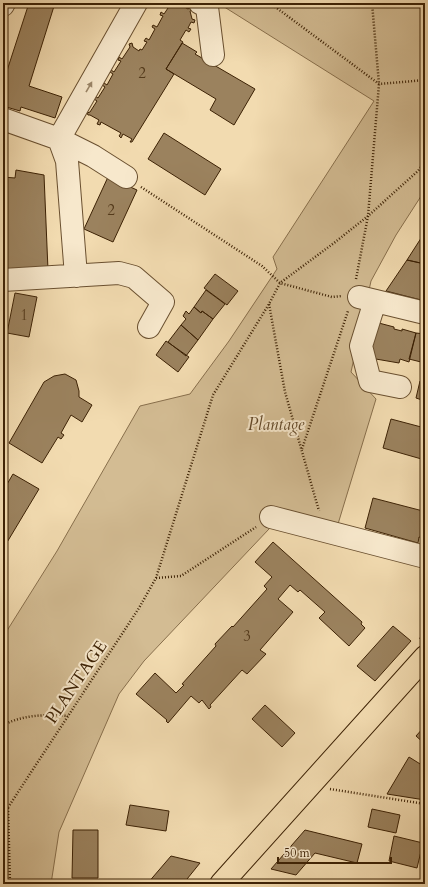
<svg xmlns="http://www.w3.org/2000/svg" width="428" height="887" viewBox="0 0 428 887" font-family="Cardo,serif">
<rect width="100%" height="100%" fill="#f2dbb0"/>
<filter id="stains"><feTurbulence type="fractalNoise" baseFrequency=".005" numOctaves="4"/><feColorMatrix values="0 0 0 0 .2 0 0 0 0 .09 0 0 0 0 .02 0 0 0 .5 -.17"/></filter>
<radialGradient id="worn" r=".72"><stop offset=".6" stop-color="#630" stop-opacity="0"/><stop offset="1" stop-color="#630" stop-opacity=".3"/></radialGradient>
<path fill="#d3bc93" stroke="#886f4c" d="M218,3H425V190L396,235L371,281L351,372L376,399L338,524L275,512L269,529L144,661L119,694L59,832L51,884H3V637L57,551L140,406L190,394L229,341L277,269L273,257L374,101Z"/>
<path fill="#9b825e" stroke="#3d2205" d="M29,3H55L29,86L62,97L55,118L21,107L20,111L3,106V83Z
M168,3L170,6L182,3L181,5L188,9L191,7L193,9L190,11L192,19L195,20L194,23L191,22L188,28L191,29L189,32L186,30L180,40L183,42L166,69L174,74L132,142H130L132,139L123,134L121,138L119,136L121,133L101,122L100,125L97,124L99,120L90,115H88L87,113L90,112L97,101L94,99L95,96L98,98L105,87L102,85L104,83L107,85L113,74L110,72L111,70L114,72L121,61L118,60L119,57L122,59L130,47L129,44L132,43L133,47L139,51L140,49L142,50L147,42L144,41L146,38L149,40L155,29L152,27L153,25L157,27L163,16L160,15L161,12L164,14L168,8L166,5Z
M182,43L197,52L195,54L255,89L234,125L210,110L216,99L166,69Z
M164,133L221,169L205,195L148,159Z
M3,142L7,143L3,169Z
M16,170L44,175L48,270L3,272V177L15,178Z
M108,177L137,190L113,242L84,229Z
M425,232V264L407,260Z
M407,260L425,264V301L386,291Z
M215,274L238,291L227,305L204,288Z
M206,290L225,304L213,319L202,311L201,313L194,307Z
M15,293L37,297L29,337L7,333Z
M194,307L201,313L202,311L213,319L198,340L181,325L186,319L183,316L186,311L189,314Z
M375,322L394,327V329L402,331V329L416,333L409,362L400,359L399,363L370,358Z
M181,325L198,340L186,356L168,342Z
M416,333L425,334V363L409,359Z
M166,341L189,357L178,372L156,355Z
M65,374L76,380L79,391V397L92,405L82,422L71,415L61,433L64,435L61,439L58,437L42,463L9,443L44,382L54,376Z
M420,381L425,382V401L416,398Z
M391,419L425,428V460L383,448Z
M13,474L39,489L3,549V491Z
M373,498L423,511L425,502V538L419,537L418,543L365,528Z
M273,542L362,622L361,624L365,628L349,646L319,618L325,612L300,590L298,592L290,585L278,599L293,612L260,650L266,654L247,674L242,670L210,705L211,707L209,709L202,700L199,703L191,696L168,723L166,721L167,720L136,694L155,673L176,693L184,685L182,684L216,646L215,644L232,626L233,627L267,589L264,586L272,577L255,562Z
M393,626L411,641L375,681L357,666Z
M265,705L295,733L282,747L252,719Z
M425,726V744L416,736Z
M409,757L425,767V800L387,794Z
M130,805L169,811L166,831L126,825Z
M372,809L400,815L396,833L368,827Z
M73,830H98V878H72Z
M305,830L362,844L357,863L315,853L296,875L271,869Z
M394,836L423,843L417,868L389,861Z
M171,856L200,863L183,884H147Z"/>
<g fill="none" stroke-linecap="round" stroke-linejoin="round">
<defs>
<path id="minor" d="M200,3L207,7L213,55
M3,5L4,3
M3,119L59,139L93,156L126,177
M59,139L136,3
M59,139L67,161L76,276
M3,280L119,273L134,277L163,302L149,327
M359,297L425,313
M375,301L361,346L370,381L400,387
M271,517L425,557"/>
<path id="major" d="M221,884L425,657"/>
</defs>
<use href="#minor" stroke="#6a5030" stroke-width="24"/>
<use href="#major" stroke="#3d2205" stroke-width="24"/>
<path stroke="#3d2205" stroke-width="2.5" stroke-dasharray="1 2" stroke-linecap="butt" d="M270,3L379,84L425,80
M141,187L262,266L280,283L334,243L368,216L379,84L372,3
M356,279L368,216L418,171L425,162
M269,304L285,392L319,511
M302,449L348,311
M156,578L181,576L256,527
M420,639L425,633
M3,725C23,715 45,714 68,716
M330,789L425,804
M8,808L10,884
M3,815L139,608L156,578L213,395L269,304L280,283L332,297L342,296"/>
<use href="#minor" stroke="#f7e8cc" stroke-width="22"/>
<use href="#major" stroke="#f2dbb0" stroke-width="22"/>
</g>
<defs><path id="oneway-solid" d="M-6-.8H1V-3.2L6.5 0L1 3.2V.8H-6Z"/></defs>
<use fill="#9a8568" href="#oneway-solid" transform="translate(89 87) rotate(-60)"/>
<g text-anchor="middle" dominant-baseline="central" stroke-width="4" stroke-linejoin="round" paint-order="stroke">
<g font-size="15" fill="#543a1b">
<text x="142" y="73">2</text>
<text x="111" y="210">2</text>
<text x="24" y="315">1</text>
<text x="247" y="636">3</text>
</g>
<g font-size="17" font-style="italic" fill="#624828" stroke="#f7e8cc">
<text x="276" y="424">Plantage</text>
</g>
<g font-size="17" fill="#3d2205" stroke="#f7e8cc">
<text transform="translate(76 682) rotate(-56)">PLANTAGE</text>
</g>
</g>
<rect width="428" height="887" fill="none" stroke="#f2dbb0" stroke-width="16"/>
<rect x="4" y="4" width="420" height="879" fill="none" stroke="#3d2205" stroke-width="2"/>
<rect x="8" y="8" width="412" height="871" fill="none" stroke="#3d2205"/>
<path d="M278 857v6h113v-6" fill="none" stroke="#3d2205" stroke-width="2"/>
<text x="284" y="857" font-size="12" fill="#3d2205" stroke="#f7e8cc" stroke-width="3" paint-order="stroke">50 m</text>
<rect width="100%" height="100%" filter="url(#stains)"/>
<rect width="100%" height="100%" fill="url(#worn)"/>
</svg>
